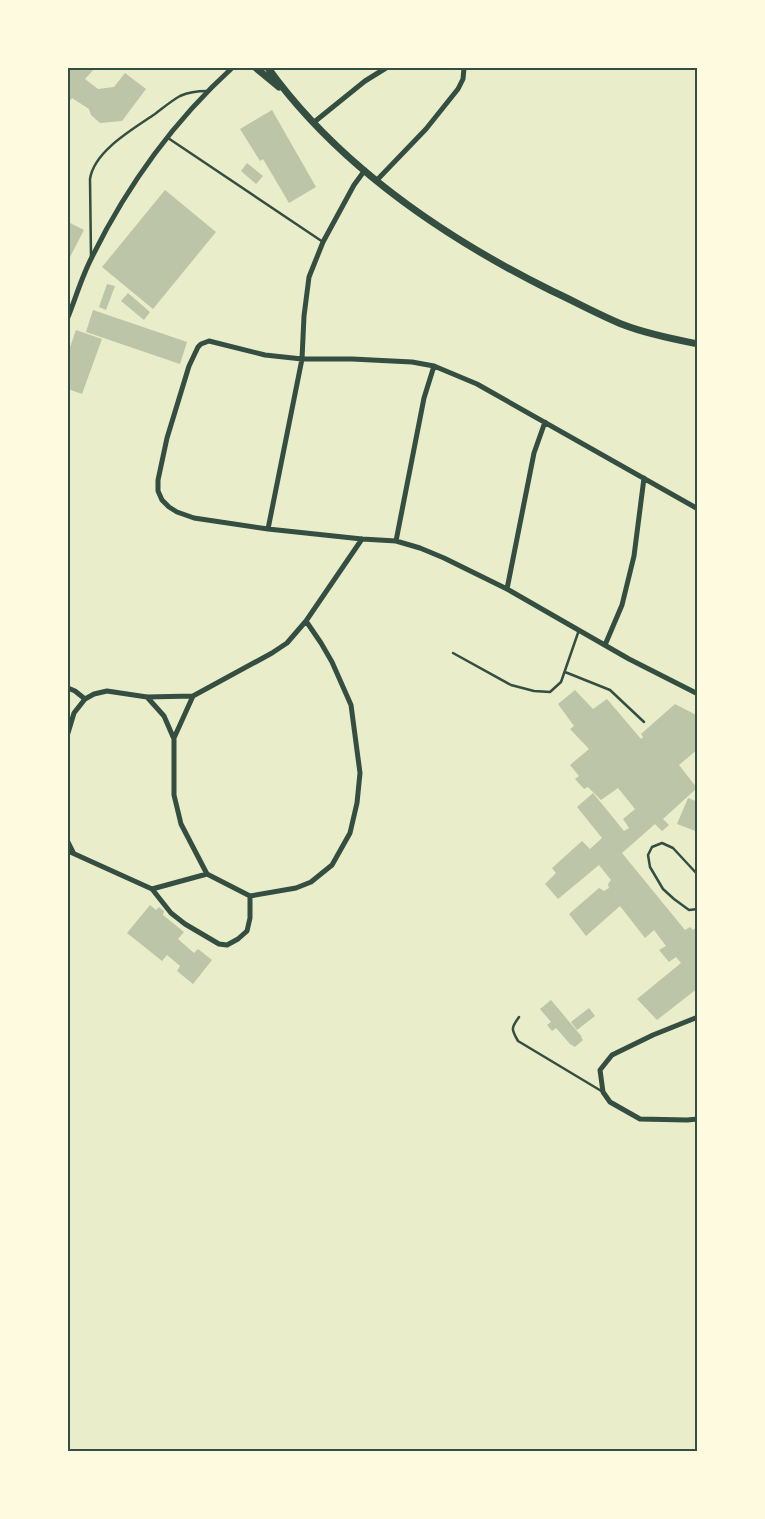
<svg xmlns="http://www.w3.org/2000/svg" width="765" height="1519" viewBox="0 0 765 1519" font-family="'Times New Roman',serif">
<rect width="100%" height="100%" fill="#e9edc9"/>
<path fill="#bcc5a7" d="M68,68H95L85,79L98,89L114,87L125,73L146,89L122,121L100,123L91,115L89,109L72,98L68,103Z
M272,110L316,187L289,203L263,159L260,161L240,129Z
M247,163L263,176L256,184L241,171Z
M165,190L216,232L153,309L102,267Z
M68,222L84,230L68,261Z
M107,284L115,286L106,310L99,307Z
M128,293L150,312L144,320L121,301Z
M93,310L187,342L180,364L86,332Z
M76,330L102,339L82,394L68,389V353Z
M575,690L593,709L607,699L641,739L643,737L641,734L675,704L698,716V749L679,765L697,788L663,819L669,825L662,831L655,824L622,853L685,930L690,927L693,930L698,926V988L657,1020L637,999L681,963L676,957L669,962L659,950L666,946L654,930L645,938L620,906L586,936L569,914L599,888L604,891L609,888L608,884L611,880L599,865L558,899L545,884L556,873L552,868L582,841L590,849L602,838L577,807L593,793L624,831L629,828L623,819L635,809L618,788L601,800L588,787L584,789L575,779L579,776L570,765L589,749L570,729L574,726L558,704Z
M688,798L698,802V832L677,824Z
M150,905L156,910L159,907L164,911L163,915L184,932L178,939L194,953L198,949L212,960L193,984L177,971L180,966L167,955L162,961L127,933Z
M551,1000L582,1037H581L583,1040L575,1047L570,1044L556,1028L552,1031L547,1025L551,1022L540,1009Z
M589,1008L595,1016L577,1030L571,1022Z"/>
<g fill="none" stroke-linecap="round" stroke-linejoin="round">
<path stroke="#344e41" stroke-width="2.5" d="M168,138L323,242
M91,256L90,179C94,151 133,129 155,114C163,108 171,101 180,96C189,92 198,91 207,91
M453,653L511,685L534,691L550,692L561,682L579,630
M565,672L610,690L644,722
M698,875L673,848L662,843L652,847L648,855L650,867L663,889L674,899L689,910L698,909
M519,1017C511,1028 511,1029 518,1041L603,1092"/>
<path stroke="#344e41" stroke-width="5" d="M313,123L365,81L386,68
M365,170L354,185L323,242L309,277L304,316L302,359L268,529L194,518L177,512L169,507L162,500L158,491V480L167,438L189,366L198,347L201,344L209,341L265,355L302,359H352L412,362L434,366L477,384L698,509
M377,180L426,129L458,89L463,79L464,68
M68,317C76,297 82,276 92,257C127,186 174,121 232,68
M268,529L362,539L396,541L420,548L444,558L507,589L629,659L698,694
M396,541L424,398L434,366
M507,589L534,453L545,422
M605,645L622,605L634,556L644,478
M68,688L75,691L85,699
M147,697L164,716L174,739V795L181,824L207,874L250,896L296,888L311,882L332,865L350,833L357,803L360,773L351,705L332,662L321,643L306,621
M68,733L74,713L85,699L94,694L107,691L147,697L193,696L272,653L287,643L306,621L362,539
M174,738L193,696
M68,842L73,852
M68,851L152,889L171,913L185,924L219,944L227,945L238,939L247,931L250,918V896
M152,889L207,874
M698,1017L653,1035L612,1055L600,1070L603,1092L610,1102L640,1119L687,1120L698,1119"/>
<path stroke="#344e41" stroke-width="7" d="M256,68L279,87
M268,68C338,165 445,238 552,291C576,302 599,315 624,325C647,334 673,339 698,344"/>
</g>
<rect width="765" height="1519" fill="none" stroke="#fefae0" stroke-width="138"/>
<rect x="69" y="69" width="627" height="1381" fill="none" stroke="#344e41" stroke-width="2"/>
</svg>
